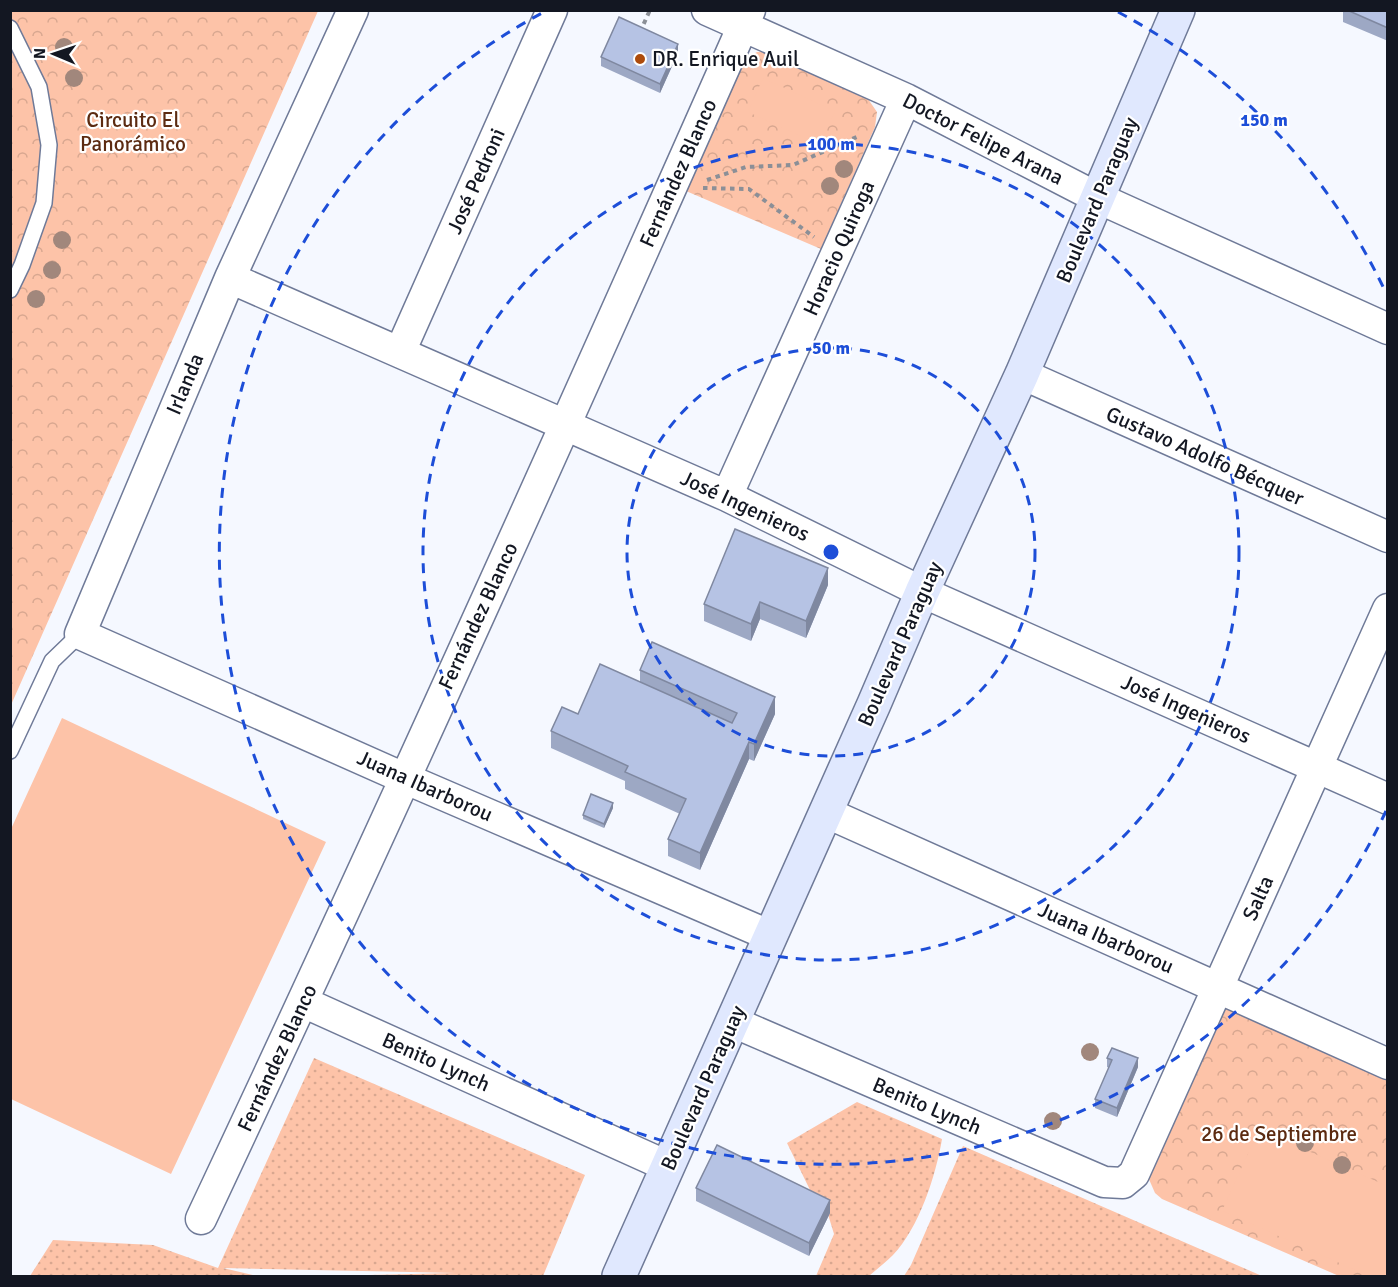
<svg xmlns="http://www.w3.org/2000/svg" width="1398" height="1287" viewBox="0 0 1398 1287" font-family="Signika,sans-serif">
<defs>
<pattern id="grass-dots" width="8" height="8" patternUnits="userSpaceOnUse" patternTransform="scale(1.5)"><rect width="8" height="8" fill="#fdc3a8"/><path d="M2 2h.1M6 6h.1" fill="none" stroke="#d8a790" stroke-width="1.8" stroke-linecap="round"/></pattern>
<pattern id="forest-crowns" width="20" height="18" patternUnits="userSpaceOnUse" patternTransform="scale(1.5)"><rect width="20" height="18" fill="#fdc3a8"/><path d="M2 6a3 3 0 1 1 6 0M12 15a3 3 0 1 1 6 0" fill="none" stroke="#d8a790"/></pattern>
</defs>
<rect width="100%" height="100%" fill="#f5f8ff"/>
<path fill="url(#grass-dots)" d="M314,1058L585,1175L543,1276H323L456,1273L223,1268L257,1276H30L53,1240L153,1245L218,1268Z
M857,1102L942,1139C936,1175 919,1228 893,1255C886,1262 877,1269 869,1276H816L834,1234L823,1198L811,1192L787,1143Z
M963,1146L1262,1276H904L911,1265Z"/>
<path fill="url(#forest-crowns)" d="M11,11H318L11,705Z
M757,52H765L868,99L877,112L875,127L821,249L686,191L740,66L745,59Z
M1230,1004L1387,1066V1276H1339L1162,1199L1155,1193L1148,1177L1222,1009Z"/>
<path fill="#fdc3a8" d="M763,78L835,111L820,145L748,112Z
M62,718L326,842L171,1174L11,1099V829Z
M1259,1129L1387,1186V1276H1369L1222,1211Z"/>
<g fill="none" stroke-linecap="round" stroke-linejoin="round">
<defs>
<path id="lane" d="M10,28L39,87L49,145L44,203L22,265L10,290
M10,751L52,661L80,634"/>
<path id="street" d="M353,10L230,278L80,634L404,778L771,936
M707,10L906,99L1098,198L1388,329
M230,278L727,496L922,592L1388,799
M400,352L552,10
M1022,374L1388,537
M727,496L906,99
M825,812L1388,1064
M303,1002L667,1166
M733,1022L1104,1182L1123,1183L1134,1174L1388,609
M201,1219C389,819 571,415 750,10"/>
<path id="secondary" d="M619,1276L874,704L922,592L1022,374L1178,10"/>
</defs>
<use href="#lane" stroke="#6f7a98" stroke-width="18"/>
<use href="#street" stroke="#6f7a98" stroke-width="33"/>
<use href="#secondary" stroke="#6f7a98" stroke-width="36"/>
<path stroke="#8b8f97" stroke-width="4" stroke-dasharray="4.5 4.5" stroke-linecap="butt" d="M640,32L650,10
M707,180L746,167L793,165L859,136
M703,188L749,189L814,237"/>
<use href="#lane" stroke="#fff" stroke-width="15"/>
<use href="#street" stroke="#fff" stroke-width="30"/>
<use href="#secondary" stroke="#e0e8fe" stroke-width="33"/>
</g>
<g fill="#a1877c">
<circle cx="64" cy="47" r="9"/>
<circle cx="74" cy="78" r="9"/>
<circle cx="844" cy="169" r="9"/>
<circle cx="830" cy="186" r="9"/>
<circle cx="62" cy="240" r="9"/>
<circle cx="52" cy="270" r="9"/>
<circle cx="36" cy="299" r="9"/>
<circle cx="1090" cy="1052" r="9"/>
<circle cx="1053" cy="1121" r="9"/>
<circle cx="1305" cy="1143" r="9"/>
<circle cx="1342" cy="1165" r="9"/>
</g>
<path fill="#9da8c4" d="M1343,10H1388V41L1343,22Z
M678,53L660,93L601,66V57Z
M828,585L806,638L760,619L751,641L704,621V604Z
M640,670L775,714L754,761L749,759L700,870L668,856V839L680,814L625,789V781L551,748V731L578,714L640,682Z
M613,808L604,828L583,819V815Z
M1107,1058L1138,1067L1117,1117L1095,1108V1099L1109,1068L1107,1067Z
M696,1188L830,1213L809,1256L696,1201Z"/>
<path fill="#7f88a0" d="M678,44V53L660,93V84Z
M828,568V585L806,638V621Z
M760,602V619L751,641V624Z
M775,697V714L754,761V744Z
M749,742V759L700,870V853Z
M613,803V808L604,828V824Z
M1138,1058V1067L1117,1117V1108Z
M830,1200V1213L809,1256V1243Z"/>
<path fill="#b6c3e4" stroke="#7f88a0" stroke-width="1.5" d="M1347,10H1388V28Z
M619,17L678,44L660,84L601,57Z
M735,529L828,568L806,621L760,602L751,624L704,604Z
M652,642L775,697L754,744L749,742L700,853L668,839L686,799L625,772L628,766L551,731L562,707L578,714L600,664L732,723L737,713L640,670Z
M591,794L613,803L604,824L583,815Z
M1112,1048L1138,1058L1117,1108L1095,1099L1112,1060L1107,1058Z
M717,1145L830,1200L809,1243L696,1188Z"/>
<g fill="none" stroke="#1d4ed8" stroke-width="3" stroke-dasharray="10 8">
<circle cx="831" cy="552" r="204"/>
<circle cx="831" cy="552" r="408"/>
<path d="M1386 811A612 612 0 1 1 544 12M1118 12A612 612 0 0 1 1386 293"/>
</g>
<circle fill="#ad4b0c" stroke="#fff" stroke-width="2" cx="640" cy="59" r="6"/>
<g text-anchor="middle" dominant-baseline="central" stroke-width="4.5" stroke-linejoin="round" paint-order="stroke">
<g font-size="21" fill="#131722" stroke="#fff" text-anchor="start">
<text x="652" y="59">DR. Enrique Auil</text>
</g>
<g font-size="21" fill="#5c2b11" stroke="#fff">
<text x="133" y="120">Circuito El<tspan x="133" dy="24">Panorámico</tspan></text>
<text x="1279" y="1134">26 de Septiembre</text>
</g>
<g font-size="21" fill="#131722" stroke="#fff">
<text transform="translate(983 139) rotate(27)">Doctor Felipe Arana</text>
<text transform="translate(678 173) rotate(-66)">Fernández Blanco</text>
<text transform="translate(476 181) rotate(-66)">José Pedroni</text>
<text transform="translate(1097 200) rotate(-67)">Boulevard Paraguay</text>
<text transform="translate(839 248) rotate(-66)">Horacio Quiroga</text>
<text transform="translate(185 384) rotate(-67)">Irlanda</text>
<text transform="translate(1205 456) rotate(24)">Gustavo Adolfo Bécquer</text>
<text transform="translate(745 506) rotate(25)">José Ingenieros</text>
<text transform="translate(478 616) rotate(-65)">Fernández Blanco</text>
<text transform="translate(900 644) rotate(-66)">Boulevard Paraguay</text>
<text transform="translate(1186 709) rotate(24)">José Ingenieros</text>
<text transform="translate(425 786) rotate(24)">Juana Ibarborou</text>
<text transform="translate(1258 898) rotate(-66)">Salta</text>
<text transform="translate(1106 938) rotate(24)">Juana Ibarborou</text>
<text transform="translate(277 1058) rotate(-65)">Fernández Blanco</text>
<text transform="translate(436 1062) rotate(24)">Benito Lynch</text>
<text transform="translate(703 1088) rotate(-66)">Boulevard Paraguay</text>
<text transform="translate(927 1106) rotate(23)">Benito Lynch</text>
</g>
</g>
<circle cx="831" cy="552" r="9" fill="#1d4ed8" stroke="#fff" stroke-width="3"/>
<g font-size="18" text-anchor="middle" font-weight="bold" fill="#1d4ed8" stroke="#fff" stroke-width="4.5" stroke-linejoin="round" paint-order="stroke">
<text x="1264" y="126">150 m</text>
<text x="831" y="150">100 m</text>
<text x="831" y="354">50 m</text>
</g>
<rect width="1398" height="1287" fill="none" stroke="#131722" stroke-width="24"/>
<g transform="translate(54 54) rotate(272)" stroke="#ffffff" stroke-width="4.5" paint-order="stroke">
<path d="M0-4.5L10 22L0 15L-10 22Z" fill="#131722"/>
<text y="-9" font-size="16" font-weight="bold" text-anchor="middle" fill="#131722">N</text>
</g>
</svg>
